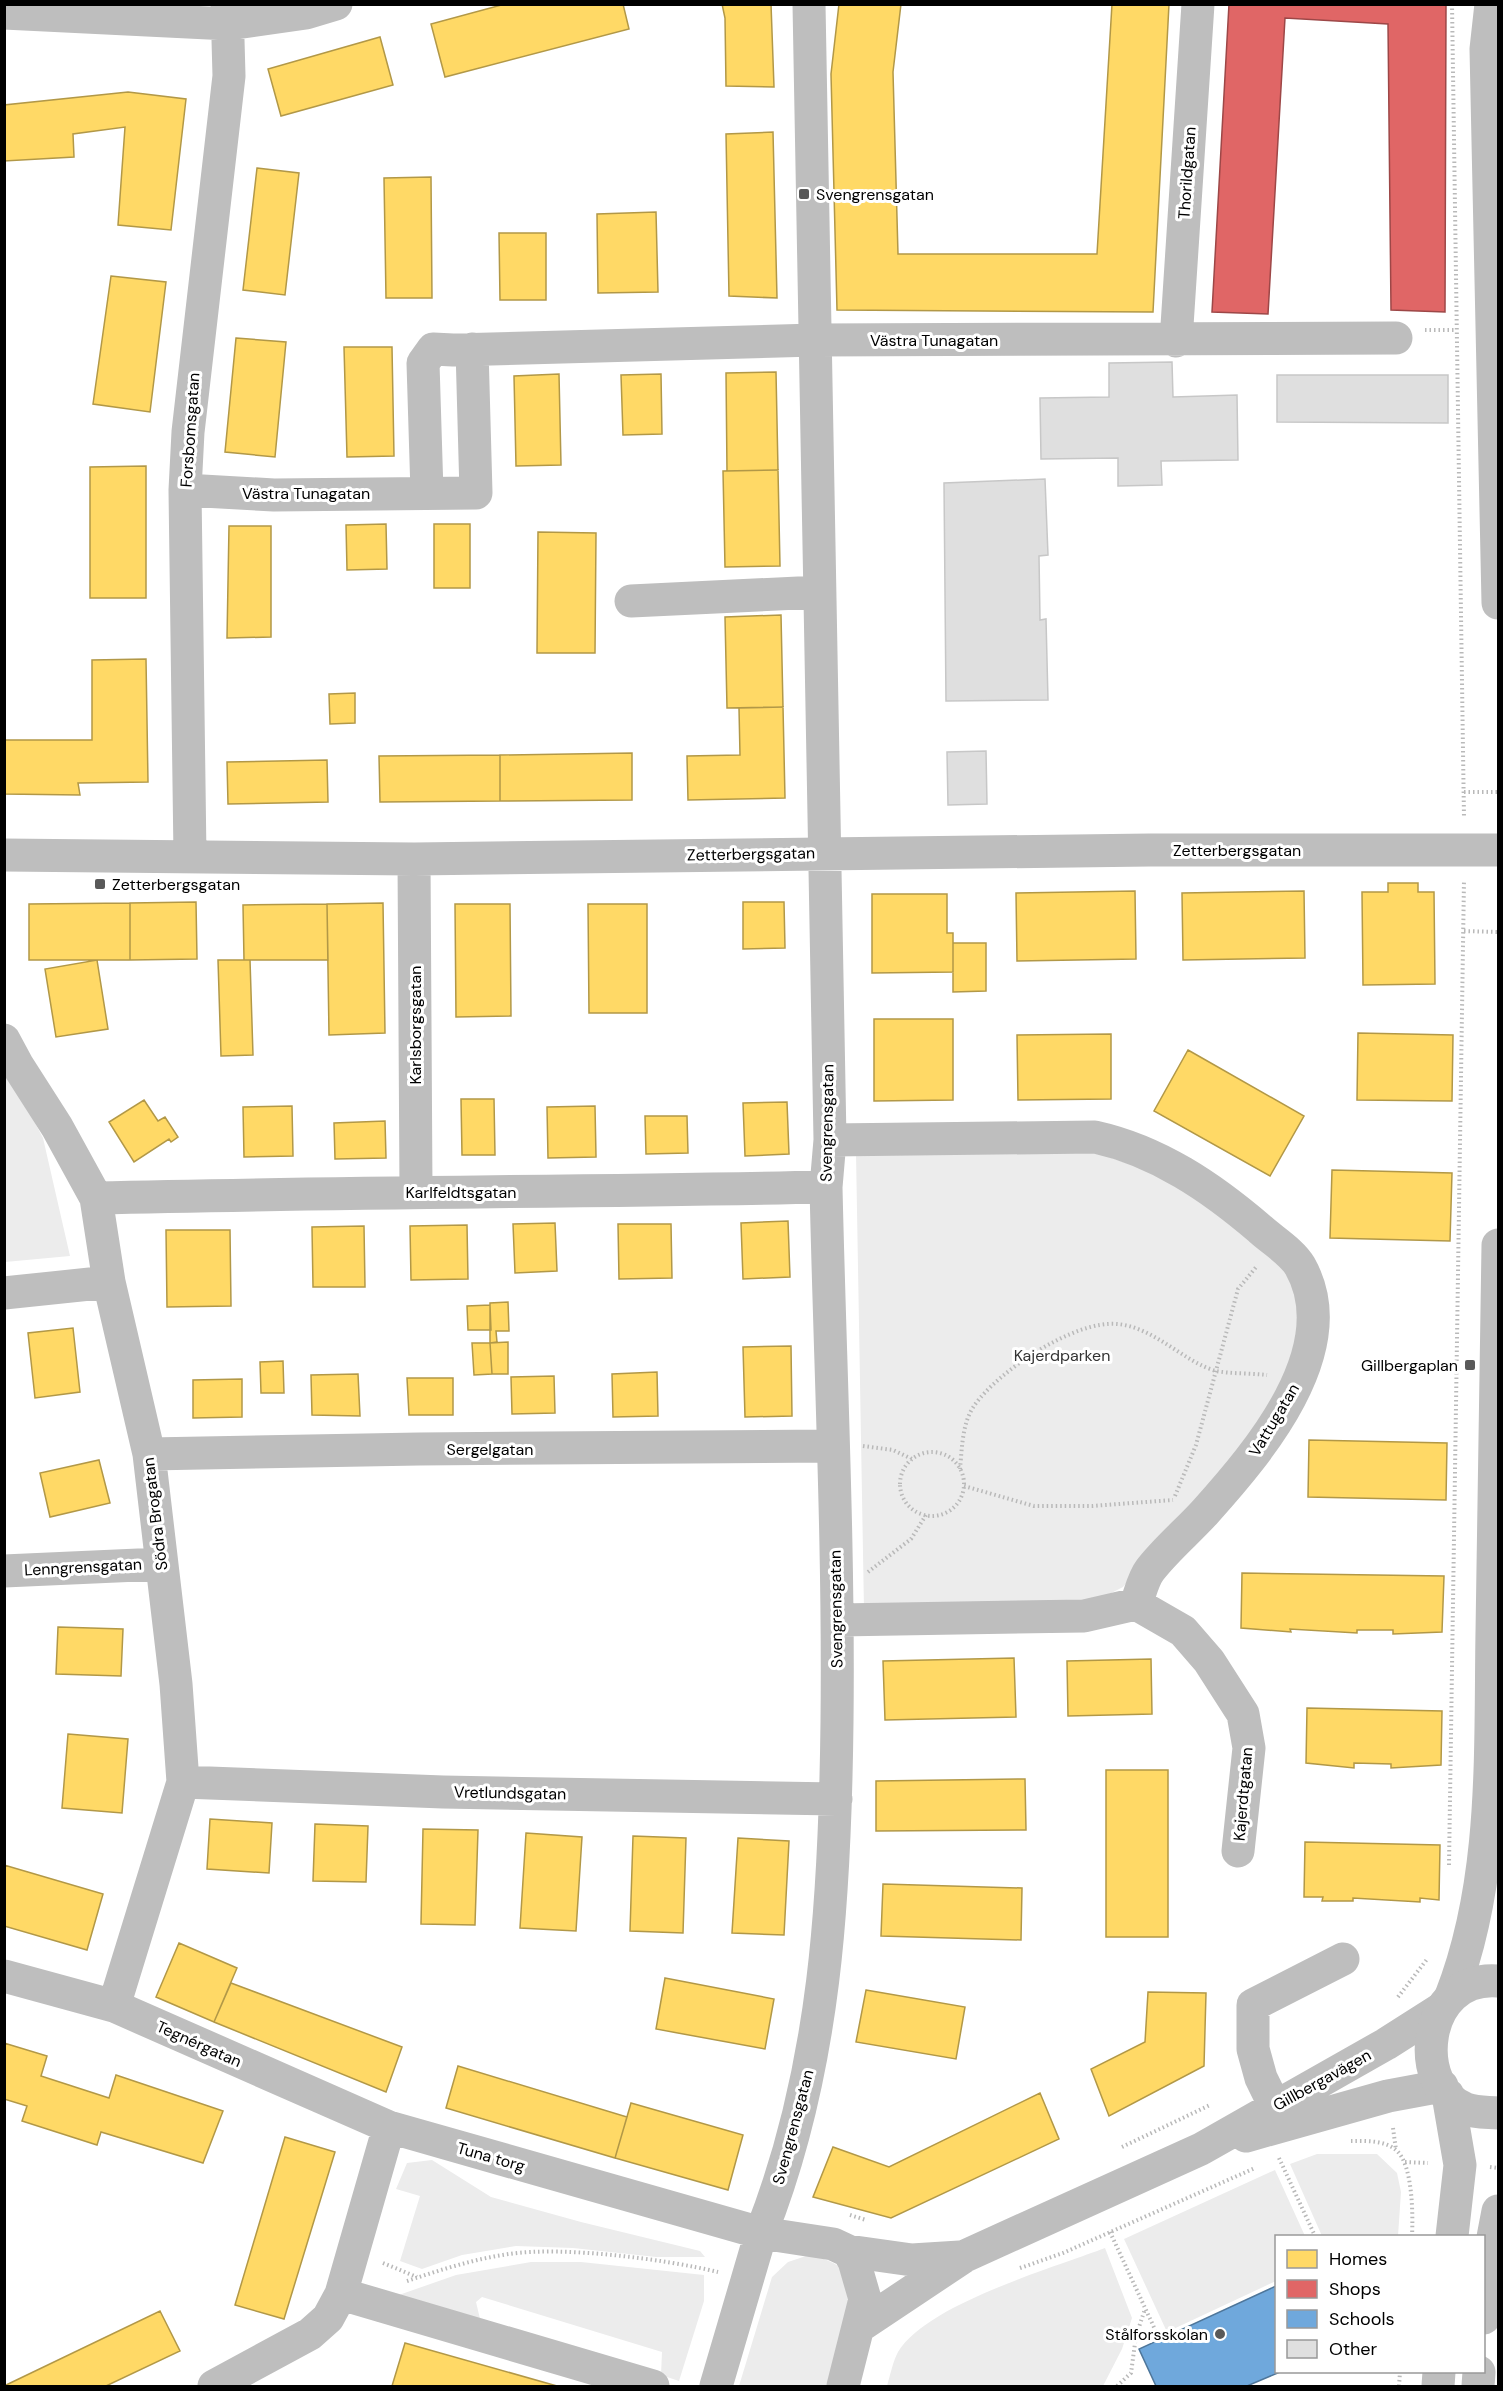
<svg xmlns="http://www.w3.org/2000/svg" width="1503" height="2391" viewBox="0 0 1503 2391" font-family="'DM Sans',sans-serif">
<rect width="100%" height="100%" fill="#fff"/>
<path fill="#ececec" d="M4,1064L43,1138L70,1256L5,1262Z
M1088,1150L1161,1175L1229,1216L1293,1277L1306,1309L1297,1373L1263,1436L1123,1587L1084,1607L864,1610L856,1153Z
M1317,2154H1377L1397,2173L1401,2192L1398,2236H1322L1290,2164Z
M432,2160L491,2197L581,2222L700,2251L705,2257H656L573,2248L516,2246L462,2255L422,2269L400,2261L420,2196L396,2189L407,2163Z
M1275,2170L1305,2236H1276V2281L1167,2332L1124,2239Z
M1105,2248L1132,2318L1122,2349L1103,2386H887C890,2376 893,2361 898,2352C927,2304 1053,2268 1105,2248Z
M806,2256C822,2257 842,2263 849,2279C859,2299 835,2363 829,2386H739L772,2277L788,2262Z
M531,2262H581L704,2275V2301L679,2381L661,2375L662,2352L482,2297L476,2302L481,2323L396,2296L456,2275Z"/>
<path fill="#ffd966" stroke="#b29847" stroke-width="1.5" d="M505,4H623L629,29L445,77L431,24Z
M722,4H771L774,87L726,86L725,18Z
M839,4H901L893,72L898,254H1097L1112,4H1169L1153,312L837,310L831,74Z
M380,37L393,85L281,116L268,69Z
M128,92L186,99L171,230L118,225L125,127L73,134L74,157L4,161V105Z
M773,132L777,298L729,296L726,134Z
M257,168L299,173L285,295L243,290Z
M431,177L432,298H386L384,178Z
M656,212L658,292L598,293L597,214Z
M499,233H546V300H500Z
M111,276L166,282L150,412L93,404Z
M236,338L286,342L275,457L225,452Z
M344,347H392L394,456L347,457Z
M776,372L778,470L727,471L726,373Z
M559,374L561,465L516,466L514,376Z
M661,374L662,434L623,435L621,375Z
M146,466V598H90V467Z
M778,470L780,566L725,567L723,471Z
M386,524L387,569L347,570L346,525Z
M434,524H470V588H434Z
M229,526H271V637L227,638Z
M538,532L596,533L595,653H537Z
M781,615L783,707L727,708L725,617Z
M146,659L148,782L78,783L80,795L4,794V740H92V660Z
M355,693V723L330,724L329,694Z
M783,707L785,798L688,800L687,756L740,755L739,708Z
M632,753V800L500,801V755Z
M500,755V801L380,802L379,756Z
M327,760L328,802L228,804L227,762Z
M1388,883H1418V892H1434L1435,984L1363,985L1362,892H1388Z
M1135,891L1136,959L1017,961L1016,893Z
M1304,891L1305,958L1183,960L1182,893Z
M872,894H947V933H953V972L872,973Z
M196,902L197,959L130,960V903Z
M743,902H784L785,948L743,949Z
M130,903V960H29V904Z
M383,903L385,1033L329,1035L327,904Z
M327,904L328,960H244L243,905Z
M455,904H510L511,1016L456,1017Z
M588,904H647V1013H589Z
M953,943H986V991L953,992Z
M97,960L108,1029L56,1037L45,969Z
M218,960H250L253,1055L221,1056Z
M874,1019H953V1100L874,1101Z
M1358,1033L1453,1035L1452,1101L1357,1100Z
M1111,1034V1099L1018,1100L1017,1035Z
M1188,1050L1304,1116L1270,1176L1154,1111Z
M461,1099H494L495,1155H462Z
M144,1100L158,1121L165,1117L178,1137L171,1142L169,1139L134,1162L109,1122Z
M787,1102L789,1154L745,1156L743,1103Z
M292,1106L293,1156L244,1157L243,1107Z
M595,1106L596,1157L548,1158L547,1107Z
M645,1116H687L688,1153L646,1154Z
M385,1121L386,1158L335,1159L334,1123Z
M1332,1170L1452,1173L1450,1241L1330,1238Z
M788,1221L790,1277L743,1279L741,1223Z
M555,1223L557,1271L515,1273L513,1224Z
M618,1224H671L672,1278L619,1279Z
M467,1225L468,1279L411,1280L410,1226Z
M364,1226L365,1287H313L312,1227Z
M166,1230H230L231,1306L167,1307Z
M508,1302L509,1331H496L497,1342L490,1343V1303Z
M490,1305L491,1330H468L467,1306Z
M73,1328L80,1392L35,1398L28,1333Z
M508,1342V1374H492L490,1343Z
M472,1343H490L492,1374L474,1375Z
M791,1346L792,1416L745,1417L743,1347Z
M283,1361L284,1393H261L260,1362Z
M657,1372L658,1416L613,1417L612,1374Z
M358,1374L360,1416L312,1415L311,1375Z
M554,1376L555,1413L512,1414L511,1377Z
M407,1378H453V1415H409Z
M242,1379V1417L193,1418V1380Z
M1309,1440L1447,1443L1446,1500L1308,1497Z
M99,1460L110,1503L50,1517L40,1473Z
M1242,1573L1444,1576L1442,1632L1393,1634V1630H1357V1633L1290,1629L1291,1632L1241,1628Z
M58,1627L123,1629L121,1676L56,1674Z
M1014,1658L1016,1717L885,1720L883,1661Z
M1151,1659L1152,1714L1068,1716L1067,1661Z
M1307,1708L1442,1711L1441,1765L1391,1768V1764L1354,1763V1768L1306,1763Z
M68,1734L128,1739L122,1813L62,1808Z
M1106,1770H1168V1937H1106Z
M1025,1779L1026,1830L876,1831V1781Z
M210,1819L272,1823L269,1873L207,1869Z
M315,1824L368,1826L366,1882L313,1881Z
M423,1829L478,1830L475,1925L421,1924Z
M526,1833L582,1837L576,1931L520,1928Z
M633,1836L686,1838L683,1933L630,1931Z
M738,1838L789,1841L784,1935L732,1933Z
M1305,1842L1440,1845L1439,1900L1420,1898V1902L1353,1898V1901H1322L1323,1897H1304Z
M4,1865L103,1894L87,1950L4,1926Z
M883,1884L1022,1888L1021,1940L881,1936Z
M179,1943L237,1968L214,2022L156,1997Z
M665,1978L774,1999L765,2049L656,2029Z
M231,1983L402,2047L386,2092L214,2022Z
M866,1990L965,2007L956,2059L856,2042Z
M1148,1992L1206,1993L1204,2066L1109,2116L1091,2069L1145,2042Z
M4,2043L47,2056L41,2076L109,2098L116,2075L223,2111L203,2163L101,2132L97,2145L22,2121L27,2106L4,2099Z
M458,2066L627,2117L615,2158L446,2108Z
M1040,2093L1059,2139L891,2218L813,2197L833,2147L889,2167Z
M631,2103L743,2135L728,2190L615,2158Z
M285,2137L335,2152L284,2319L235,2305Z
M160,2311L180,2351L106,2386H4Z
M405,2343L557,2386H392Z"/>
<path fill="#e06666" stroke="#9d4747" stroke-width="1.5" d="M1229,4H1446L1445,312L1391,310L1388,24L1285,18L1268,314L1212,312Z"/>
<path fill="#6fa8dc" stroke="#4e769a" stroke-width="1.5" d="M1276,2286V2372H1280L1247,2386H1156L1139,2349Z"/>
<path fill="#dfdfdf" stroke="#c7c7c7" stroke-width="1.5" d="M1172,362L1173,397L1237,395L1238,460L1161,461L1162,485L1118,486V458L1041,459L1040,398L1109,397V363Z
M1277,375H1448V423L1277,422Z
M1045,479L1048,555L1039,556L1040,620L1046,619L1048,700L946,701L944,483Z
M986,751L987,804L948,805L947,752Z"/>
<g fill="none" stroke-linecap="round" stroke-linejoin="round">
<path stroke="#b9b9b9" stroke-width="4" stroke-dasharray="1.5 3" stroke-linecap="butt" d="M1452,4L1464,818
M1425,330H1456
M1464,792H1498
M1464,931L1498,932
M863,1446L893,1450L912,1459
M900 1484a32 32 0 1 1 64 0a32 32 0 1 1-64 0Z
M960,1469C962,1449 962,1423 974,1406C997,1372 1074,1320 1117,1324C1154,1327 1184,1362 1216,1371C1232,1374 1251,1373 1267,1375
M964,1486L1034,1506H1092L1173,1500
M1175,1496L1196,1445L1238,1289L1257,1266
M868,1572L911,1539L926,1515
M1449,1865L1464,880
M1398,1997L1428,1958
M1393,2128L1396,2150
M1351,2141C1366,2141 1384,2140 1396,2150C1413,2164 1413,2216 1412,2236
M1122,2147L1210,2105
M1279,2158L1315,2236
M1405,2162L1428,2163
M1490,2167L1498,2168
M850,2215L866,2220
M1110,2232L1158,2336
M383,2263L417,2277
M1020,2268L1063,2253L1255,2168
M407,2281C440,2270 474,2259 509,2254C564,2246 664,2259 718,2272
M1117,2386L1131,2373L1136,2336L1145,2309
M1399,2386L1400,2372"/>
<path stroke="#bebebe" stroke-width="33" d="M1491,4L1486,49L1498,603
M4,13L229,24L306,13L336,4
M1176,341L1198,4
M185,490L274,495L476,493L472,349
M427,493L423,363L433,349L453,350L815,340L1396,338
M631,601L819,592
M4,855L414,859L1150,850H1498
M190,857L185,490L188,432L229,76L227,4
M414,859L416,1191
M4,1040L18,1066L57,1127L96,1198L109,1282L149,1454L176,1684L183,1782L114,2006
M830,1140L1095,1137C1158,1151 1211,1187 1260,1229C1272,1240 1292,1252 1300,1266C1347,1349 1258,1453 1206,1511C1188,1531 1166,1549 1150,1570C1143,1579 1140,1594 1136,1604L1084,1616L838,1620
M96,1198C339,1192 583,1192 826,1187
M4,1293L109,1282
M149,1454L419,1449L832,1446
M4,1571L161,1564
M1136,1604L1183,1631L1209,1661L1243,1714L1249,1748L1238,1851
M183,1782L443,1792L836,1799
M4,1976L114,2006L389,2127L761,2233C826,2069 835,1896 837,1722C839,1544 830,1365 826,1187L830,1140L809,4
M1451,1996C1496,1881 1490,1754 1492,1632C1494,1503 1496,1374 1498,1245
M1284,2125L1261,2078L1253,2049V2005L1343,1959
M1246,2136L1388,2096L1442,2086
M848,2251L912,2260L960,2257
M341,2294L653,2386
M860,2326L965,2256L1201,2149L1386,2044L1441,2009
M214,2386L310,2334L328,2318L341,2294L389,2127
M716,2386L761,2233L833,2244L848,2251L854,2261L865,2299L843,2386"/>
<path stroke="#bebebe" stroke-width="33" d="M1498,1981C1421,1975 1411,2088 1466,2109C1476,2113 1488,2112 1498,2113
M1448,2095L1460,2165L1452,2236
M1484,2318L1489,2258L1498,2211
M1438,2386L1439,2372
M1478,2386L1479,2372"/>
</g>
<g fill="#595959" stroke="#fff" stroke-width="2">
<rect x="798" y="188" width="12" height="12" rx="3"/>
<rect x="94" y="878" width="12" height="12" rx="3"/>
<rect x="1464" y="1359" width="12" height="12" rx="3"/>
<circle cx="1220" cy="2334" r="6"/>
</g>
<g text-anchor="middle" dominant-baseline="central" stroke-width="6" stroke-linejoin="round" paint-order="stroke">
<g font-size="16" fill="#000" stroke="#fff">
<text transform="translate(1187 173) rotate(-86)">Thorildgatan</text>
<text x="934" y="340">Västra Tunagatan</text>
<text transform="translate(190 430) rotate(-86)">Forsbomsgatan</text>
<text x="306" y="493">Västra Tunagatan</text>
<text x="1237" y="850">Zetterbergsgatan</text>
<text transform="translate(751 854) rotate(-1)">Zetterbergsgatan</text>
<text transform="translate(415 1025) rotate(-90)">Karlsborgsgatan</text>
<text transform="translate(827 1123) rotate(-89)">Svengrensgatan</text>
<text x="461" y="1192">Karlfeldtsgatan</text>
<text transform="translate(1274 1420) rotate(-59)">Vattugatan</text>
<text x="490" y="1449">Sergelgatan</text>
<text transform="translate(155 1514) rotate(-97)">Södra Brogatan</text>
<text transform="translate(83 1567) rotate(-3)">Lenngrensgatan</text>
<text transform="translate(836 1609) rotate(-91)">Svengrensgatan</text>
<text transform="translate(510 1793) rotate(1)">Vretlundsgatan</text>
<text transform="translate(1243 1794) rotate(-85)">Kajerdtgatan</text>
<text transform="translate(199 2044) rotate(24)">Tegnérgatan</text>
<text transform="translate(1322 2080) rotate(-29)">Gillbergavägen</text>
<text transform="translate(793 2127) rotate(-75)">Svengrensgatan</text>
<text transform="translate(491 2157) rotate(16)">Tuna torg</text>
</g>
<g font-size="16" fill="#000" stroke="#fff" text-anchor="start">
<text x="816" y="194">Svengrensgatan</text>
<text x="112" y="884">Zetterbergsgatan</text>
<text x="1458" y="1365" text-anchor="end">Gillbergaplan</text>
<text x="1208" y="2334" text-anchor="end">Stålforsskolan</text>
</g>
<g font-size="16" fill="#333" stroke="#fff">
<text x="1062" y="1355">Kajerdparken</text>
</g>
</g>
<rect width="1503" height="2391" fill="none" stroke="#000000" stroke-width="12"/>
<rect x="1275" y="2235" width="210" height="138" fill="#ffffff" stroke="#999999" stroke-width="1.5"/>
<rect x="1287" y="2250" width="30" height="18" fill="#ffd966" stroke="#999999" stroke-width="1.5"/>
<text x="1329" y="2265" font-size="18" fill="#000000">Homes</text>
<rect x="1287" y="2280" width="30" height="18" fill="#e06666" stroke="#999999" stroke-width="1.5"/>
<text x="1329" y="2295" font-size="18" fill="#000000">Shops</text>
<rect x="1287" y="2310" width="30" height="18" fill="#6fa8dc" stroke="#999999" stroke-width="1.5"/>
<text x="1329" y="2325" font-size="18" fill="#000000">Schools</text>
<rect x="1287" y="2340" width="30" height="18" fill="#dfdfdf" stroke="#999999" stroke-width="1.5"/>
<text x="1329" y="2355" font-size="18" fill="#000000">Other</text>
</svg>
